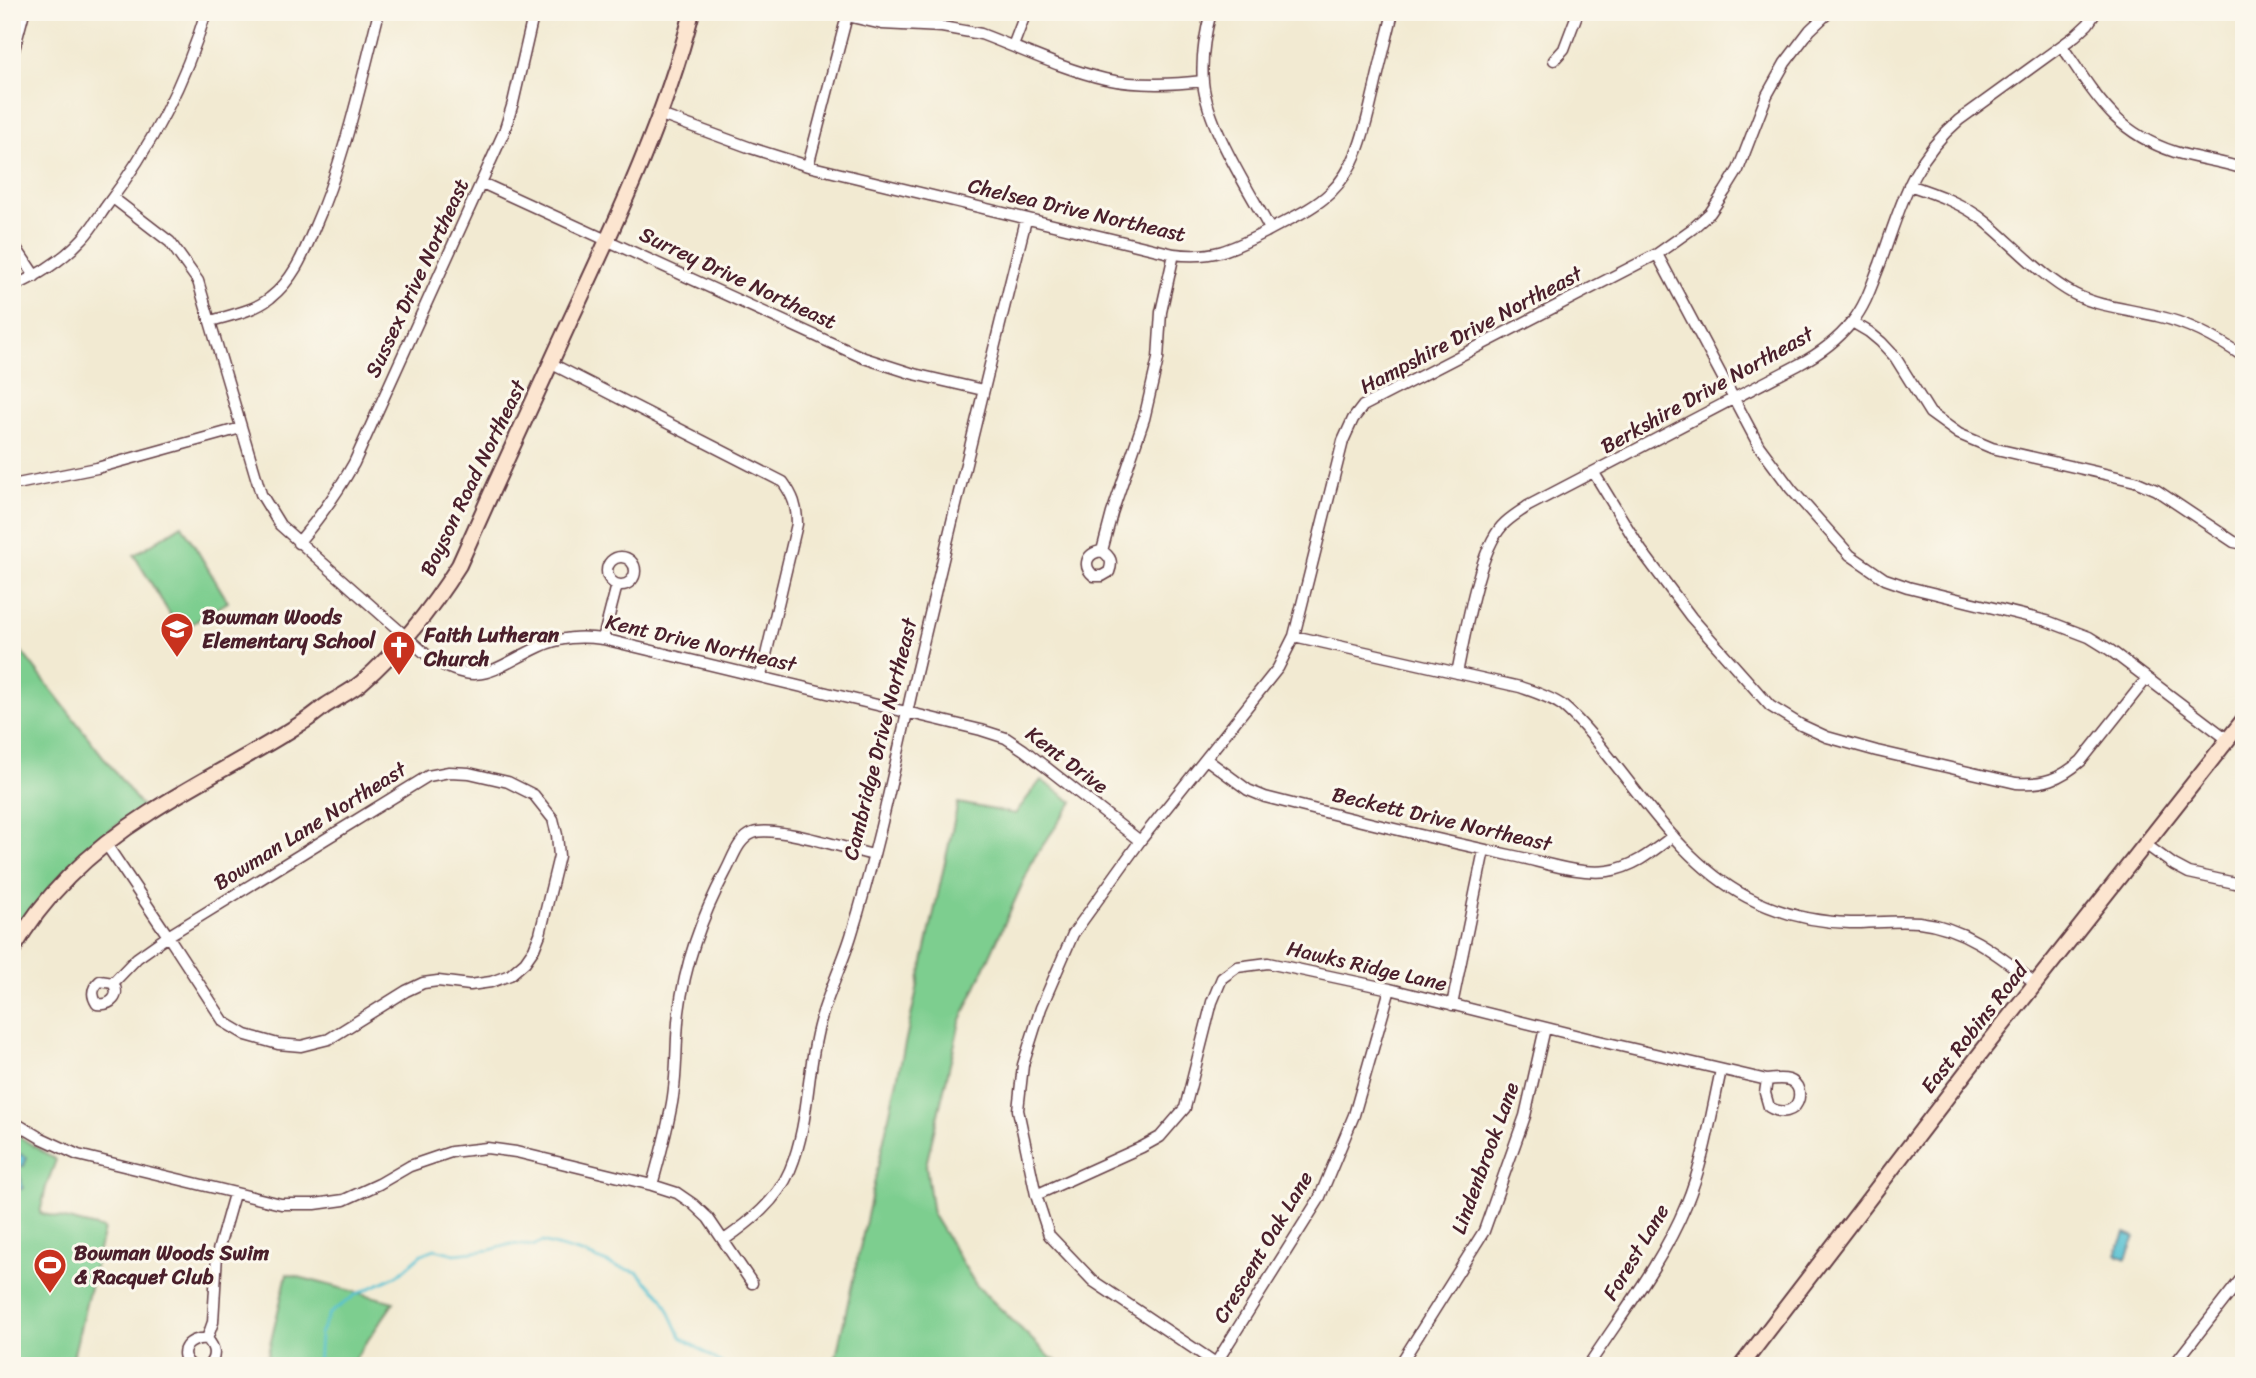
<svg xmlns="http://www.w3.org/2000/svg" width="2256" height="1378" viewBox="0 0 2256 1378" font-family="Sriracha,sans-serif">
<rect width="100%" height="100%" fill="#fbf7ec"/>
<filter id="ink" filterUnits="userSpaceOnUse"><feTurbulence type="fractalNoise" baseFrequency=".0143" numOctaves="2"/><feDisplacementMap in="SourceGraphic" scale="14" xChannelSelector="R" yChannelSelector="G"/><feConvolveMatrix kernelMatrix="1 2 1 2 8 2 1 2 1" color-interpolation-filters="sRGB"/></filter>
<filter id="wash" filterUnits="userSpaceOnUse"><feTurbulence type="fractalNoise" baseFrequency=".00686" numOctaves="4" result="noise"/><feDisplacementMap in="SourceGraphic" scale="28" xChannelSelector="R" yChannelSelector="G"/><feGaussianBlur stdDeviation="1.57" result="paint"/><feColorMatrix in="noise" values="0 0 0 0 0 0 0 0 0 0 0 0 0 0 0 0 0 1.4 0 .05"/><feComposite in="paint" operator="in"/></filter>
<g filter="url(#wash)">
<rect width="100%" height="100%" fill="#f2ead2"/>
<path fill="#7dce8f" stroke="#64765d" stroke-width="2" d="M182,525L228,602L180,631L134,555Z
M12,639L143,808C88,840 47,885 12,937Z
M1041,780L1073,802L1034,858L960,1022L926,1165L933,1215L976,1285L1050,1357L1064,1366H834L958,803L1015,814Z
M12,1132L56,1160L46,1187L40,1213L104,1229L71,1366H12Z
M287,1274L394,1302L350,1366H265Z"/>
<path fill="#56c1d2" stroke="#50707e" stroke-width="2" d="M12,1151L27,1157L24,1166H18L23,1188L19,1190H12L14,1167L12,1166Z
M2125,1233L2135,1237L2126,1259L2116,1255Z"/>
<g fill="none" stroke-linecap="round" stroke-linejoin="round">
<path stroke="#56c1d2" stroke-width="2.5" d="M318,1366L320,1334L329,1314L357,1294L398,1275L422,1254L435,1249L455,1254L491,1250L511,1244L533,1246L542,1242L585,1254L617,1267L637,1272L663,1298L681,1337L726,1366"/>
</g>
</g>
<g filter="url(#ink)">
<g fill="none" stroke-linecap="round" stroke-linejoin="round">
<defs>
<path id="street" d="M1211,12C1205,34 1201,59 1203,82C1207,126 1249,190 1270,229
M847,16L882,24L942,27L981,34C1021,49 1062,69 1105,79C1137,86 1170,85 1203,81
M1013,46L1026,12
M2062,46C2096,96 2114,132 2175,152C2197,159 2222,161 2244,169
M12,57L24,12
M1554,60L1564,49L1578,12
M661,115L751,148L808,166L1174,254C1213,259 1232,249 1266,232C1287,220 1312,210 1330,193C1359,165 1365,127 1374,91C1380,64 1387,38 1393,12
M808,166L848,12
M482,183L864,358L914,374L983,390
M1909,185C1936,194 1964,204 1986,222C2015,246 2041,276 2074,294C2099,307 2130,309 2157,316C2189,323 2217,338 2244,357
M113,198L170,242L198,281L261,494L280,525L428,656C479,690 492,669 539,647C560,637 580,636 603,639L981,730L1006,738L1024,750L1140,841
M12,242L35,276
M1657,254L1759,446L1791,489L1850,555L1885,579L1908,587L2047,621L2089,637L2110,650L2227,739
M12,287C37,276 64,259 83,238C91,229 98,218 105,208C149,150 185,82 206,12
M211,321C231,315 254,311 270,298C292,281 303,256 313,231C344,161 360,87 379,12
M1852,322L1869,332L1881,342L1895,357L1930,413L1959,434L1992,448L2135,481L2156,490L2234,542L2244,544
M550,363L783,482C793,496 797,506 797,524L761,676
M1594,473L1641,550L1691,617L1770,706L1801,725L1827,737L1877,751L2016,783C2044,785 2060,779 2081,761L2147,678
M12,485L97,468L241,428
M298,543C320,517 338,492 354,463L504,132L513,103L534,12
M1102,551C1111,557 1113,562 1109,572L1102,576H1094C1082,566 1086,553 1102,551L1112,513L1144,419L1158,359L1161,312L1174,254
M607 571a14 14 0 1 1 28 0a14 14 0 1 1-28 0Z
M1294,636L1520,687C1534,692 1551,697 1563,706C1581,721 1596,740 1610,758C1650,808 1688,866 1747,897C1778,913 1815,922 1850,923C1873,923 1896,920 1919,922C1965,927 2000,956 2035,983
M603,639L617,585
M1457,673C1465,636 1478,552 1502,526C1509,518 1520,512 1528,506L1798,365C1819,354 1837,341 1852,322C1866,305 1872,284 1880,264C1901,206 1910,162 1959,120L2075,36L2088,24L2096,12
M1206,759L1248,790L1265,797C1347,818 1430,838 1514,856C1543,862 1578,875 1608,871C1634,867 1652,852 1673,836
M106,844L168,936L428,776L449,772L469,773L508,782L534,795L553,819L557,835L559,856L540,934L534,949L525,962L510,975L491,982L470,985L438,981L423,983L406,991L329,1039L301,1046L278,1044L246,1035L224,1022L168,936L137,958L113,983C121,996 111,1006 97,1004C91,995 92,988 100,981L113,983
M2145,844L2174,865L2189,873L2244,885
M1452,1005L1484,850
M12,1121L39,1137L78,1155L281,1204H315L344,1200L379,1184L410,1166L451,1152L487,1148L516,1152L652,1185L677,1193L693,1204L708,1218L752,1283
M652,1185C659,1160 666,1134 671,1108C678,1076 675,1044 679,1012C685,962 702,916 726,871C733,858 738,839 753,833C775,825 847,849 873,855
M1036,1195L1142,1147L1160,1137L1185,1108L1212,1002L1222,978L1237,967L1268,963L1390,989L1595,1040L1767,1080L1765,1093L1769,1107C1798,1124 1809,1087 1789,1080C1782,1078 1774,1079 1767,1080
M724,1240C750,1222 777,1201 790,1170C810,1123 806,1071 820,1022C828,993 842,965 851,936C878,850 896,760 916,673C952,521 988,370 1026,220
M207,1339L213,1322L217,1254L234,1194
M1216,1363L1319,1199L1354,1115L1390,989
M192,1366C174,1352 190,1337 207,1339C215,1347 217,1357 208,1366
M1220,1366L1093,1281L1049,1235L1036,1195L1018,1110L1023,1065L1041,1008L1073,934L1140,841L1278,668L1294,636L1343,441L1353,419L1363,406L1657,254L1692,229L1710,213L1725,191L1738,170L1767,95L1785,63L1810,30L1829,12
M1399,1366L1484,1231L1525,1116L1545,1028
M1588,1366C1622,1314 1662,1263 1686,1205C1704,1162 1711,1115 1721,1070
M2173,1366L2244,1275"/>
<path id="secondary" d="M12,951C44,894 94,848 149,813C198,781 251,756 300,724C309,719 317,712 325,706C337,698 350,692 361,683C400,649 432,608 459,565C495,484 532,403 569,323C616,222 664,121 692,12
M1741,1366L1983,1050L2244,719"/>
</defs>
<use href="#street" stroke="#633d44" stroke-width="13"/>
<use href="#secondary" stroke="#633d44" stroke-width="18"/>
<use href="#street" stroke="#fff" stroke-width="10"/>
<use href="#secondary" stroke="#fce5d0" stroke-width="14"/>
</g>
</g>
<defs>
<symbol id="school-pin" viewBox="-11 -11 22 30"><path d="M0 17L-7.5 6A9.5 9.5 0 1 1 7.5 6Z" fill="#c8321e" stroke="#fbf7ec"/><path d="M0-5L7-2L0 1L-7-2ZM-4 1L0 2.5L4 1V4Q0 6-4 4Z" fill="#fff"/></symbol>
<symbol id="church-pin" viewBox="-11 -11 22 30"><path d="M0 17L-7.5 6A9.5 9.5 0 1 1 7.5 6Z" fill="#c8321e" stroke="#fbf7ec"/><path d="M-1.2-6h2.4v3.5h3.3v2.4h-3.3V6h-2.4V-.1h-3.3v-2.4h3.3Z" fill="#fff"/></symbol>
<symbol id="stadium-pin" viewBox="-11 -11 22 30"><path d="M0 17L-7.5 6A9.5 9.5 0 1 1 7.5 6Z" fill="#c8321e" stroke="#fbf7ec"/><path d="M0-5a6.5 5 0 1 0 0 10a6.5 5 0 1 0 0-10ZM-3.5-1.8h7v3.6h-7Z" fill="#fff"/></symbol>
</defs>
<g fill-rule="evenodd">
<use href="#school-pin" x="158" y="610" width="38" height="52"/>
<use href="#church-pin" x="380" y="628" width="38" height="52"/>
<use href="#stadium-pin" x="31" y="1246" width="38" height="52"/>
</g>
<g text-anchor="middle" dominant-baseline="central" stroke-width="6" stroke-linejoin="round" paint-order="stroke">
<g font-size="21" fill="#4a1f2b" stroke="#fbf7ec">
<text transform="translate(1077 210) rotate(13)">Chelsea Drive Northeast</text>
<text transform="translate(417 278) rotate(-65)">Sussex Drive Northeast</text>
<text transform="translate(738 278) rotate(25)">Surrey Drive Northeast</text>
<text transform="translate(1471 330) rotate(-28)">Hampshire Drive Northeast</text>
<text transform="translate(1707 390) rotate(-29)">Berkshire Drive Northeast</text>
<text transform="translate(473 478) rotate(-64)">Boyson Road Northeast</text>
<text transform="translate(701 643) rotate(13)">Kent Drive Northeast</text>
<text transform="translate(880 739) rotate(-76)">Cambridge Drive Northeast</text>
<text transform="translate(1067 760) rotate(37)">Kent Drive</text>
<text transform="translate(1442 819) rotate(13)">Beckett Drive Northeast</text>
<text transform="translate(310 826) rotate(-32)">Bowman Lane Northeast</text>
<text transform="translate(1367 966) rotate(13)">Hawks Ridge Lane</text>
<text transform="translate(1974 1028) rotate(-52)">East Robins Road</text>
<text transform="translate(1485 1158) rotate(-70)">Lindenbrook Lane</text>
<text transform="translate(1263 1247) rotate(-59)">Crescent Oak Lane</text>
<text transform="translate(1636 1252) rotate(-59)">Forest Lane</text>
</g>
<g font-size="21" font-weight="bold" fill="#4a1f2b" stroke="#fbf7ec" text-anchor="start">
<text x="202" y="617">Bowman Woods<tspan x="202" dy="24">Elementary School</tspan></text>
<text x="424" y="635">Faith Lutheran<tspan x="424" dy="24">Church</tspan></text>
<text x="74" y="1253">Bowman Woods Swim<tspan x="74" dy="24">&amp; Racquet Club</tspan></text>
</g>
</g>
<rect width="2256" height="1378" fill="none" stroke="#fbf7ec" stroke-width="42"/>
</svg>
